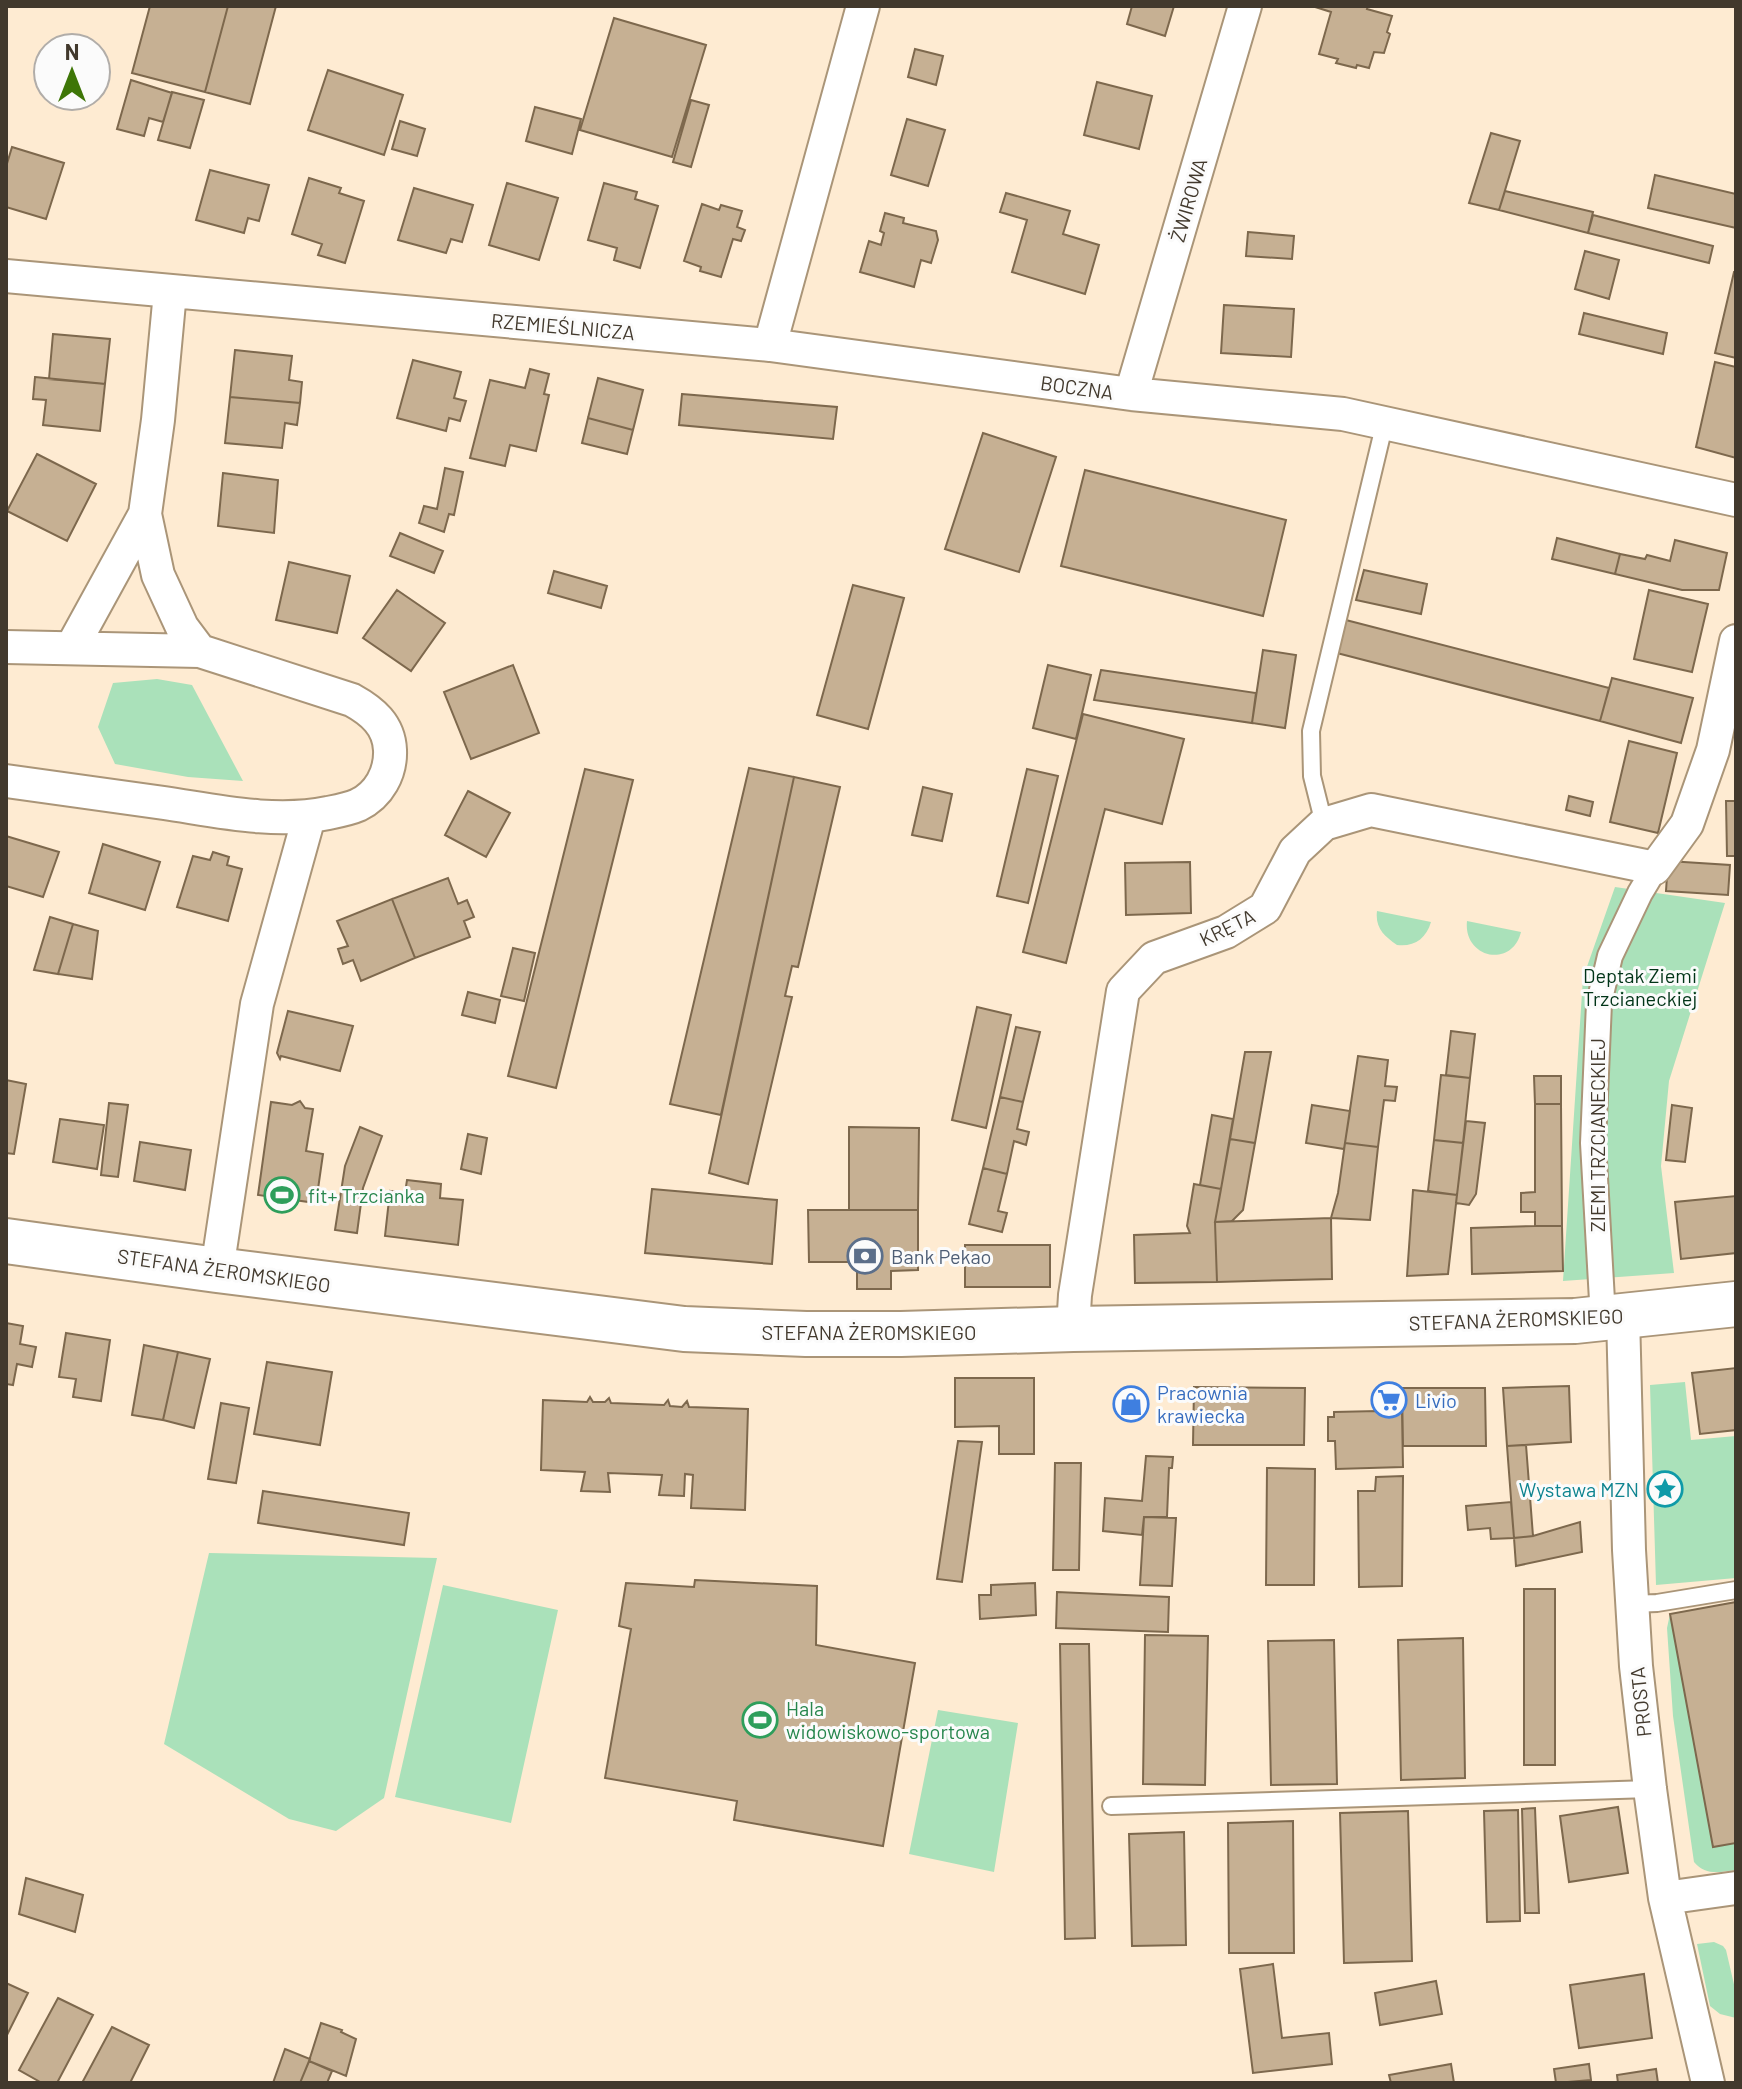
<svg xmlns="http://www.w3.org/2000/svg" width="1742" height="2089" viewBox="0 0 1742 2089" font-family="Barlow,sans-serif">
<rect width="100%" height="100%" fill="#feebd2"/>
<path fill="#aae1ba" d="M157,679L192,685L243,781L188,777L115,764L98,727L113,683Z
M1615,887L1725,903L1669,1081L1661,1166L1674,1273L1563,1281L1583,978Z
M1377,911L1431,922C1426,939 1414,947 1397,945C1384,936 1375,928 1377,911Z
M1467,921L1521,932C1512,969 1463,958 1467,921Z
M1685,1382L1691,1440L1736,1436V1578L1656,1585L1650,1385Z
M209,1553L437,1558L384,1798L336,1831L289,1819L164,1744Z
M443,1585L558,1610L511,1823L395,1797Z
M1736,1602V1870C1719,1872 1706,1876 1694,1862L1673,1716L1667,1628L1670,1614Z
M938,1710L1018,1723L994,1872L909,1854Z
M1714,1942L1723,1946L1726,1950L1736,1993V2018L1720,2014L1710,2006L1697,1944Z"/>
<path fill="#c6b093" stroke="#7d684d" stroke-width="2" d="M150,6H228L205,92L132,73Z
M228,6H276L250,104L205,92Z
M1132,6H1174L1165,36L1127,24Z
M1312,6H1368L1367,9L1392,16L1387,32L1390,34L1384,53L1374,52L1369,68L1357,65L1356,68L1336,63L1338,59L1319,54L1331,12Z
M614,18L706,45L672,157L580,130Z
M915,49L943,56L936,85L908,77Z
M328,70L403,95L384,155L308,130Z
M131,80L172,93L163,122L149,118L144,136L117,129Z
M1097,82L1152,96L1139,149L1084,135Z
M172,92L204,100L190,148L158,140Z
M691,100L709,105L691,167L673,162Z
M535,107L581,119L572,154L526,141Z
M907,119L945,130L928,186L891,175Z
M400,121L425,129L417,156L392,149Z
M1491,133L1520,141L1499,210L1469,203Z
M12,147L64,163L46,219L6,207V167Z
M210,170L269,185L259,221L248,218L244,233L196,220Z
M1655,175L1736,194V228L1648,208Z
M309,178L341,188L339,193L364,201L345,263L318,255L322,244L292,234Z
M507,183L558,198L539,260L489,245Z
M604,183L637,192L635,199L658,206L640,268L614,260L617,248L588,240Z
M414,188L473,205L462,242L451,239L446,253L398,240Z
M1505,191L1593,212L1588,233L1499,210Z
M1006,193L1070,211L1063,234L1099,245L1085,294L1012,272L1027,220L1000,212Z
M702,204L719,210L721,205L742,211L737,227L745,230L741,241L733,239L721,277L700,271L701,267L684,261Z
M885,213L904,218L903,223L936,231L938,240L931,263L921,260L914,287L860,272L869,241L881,245L884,233L880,231Z
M1593,215L1713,246L1709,263L1588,233Z
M1248,232L1294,236L1292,259L1246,256Z
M1585,251L1619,260L1609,299L1575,289Z
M1734,272H1736V358L1715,353Z
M1224,305L1294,309L1291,357L1221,353Z
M1584,313L1667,333L1663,354L1579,334Z
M53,334L110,339L105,384L49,379Z
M235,350L292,356L289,380L302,382L300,403L230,397Z
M413,360L461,372L454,398L466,401L460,421L449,418L446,431L397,418Z
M1715,362L1736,367V458L1696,447Z
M530,369L549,374L544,394L549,395L536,451L510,445L505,466L470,458L490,380L525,388Z
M35,377L105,384L100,431L43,425L46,400L33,399Z
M598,378L643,390L633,430L588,418Z
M682,394L837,407L833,439L679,425Z
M230,397L300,403L297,425L285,423L282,448L225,443Z
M588,418L633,430L627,454L582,443Z
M983,433L1056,457L1019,572L945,549Z
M37,454L96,484L67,541L7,511Z
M445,468L463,472L454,515L449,514L444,532L419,523L424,506L437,509Z
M1085,470L1286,520L1263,616L1061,566Z
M223,473L278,480L274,533L218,526Z
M400,533L443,551L434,573L390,556Z
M1557,538L1620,554L1615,574L1552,559Z
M1675,540L1727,553L1719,590H1682L1615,574L1620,554L1645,559L1647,555L1670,561Z
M289,562L350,576L337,633L276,620Z
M1364,570L1427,584L1421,614L1356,600Z
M554,571L607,586L601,608L548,593Z
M853,585L904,598L868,729L817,715Z
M397,590L445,623L411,671L363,638Z
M1649,590L1708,604L1692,672L1634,659Z
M1342,619L1609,688L1600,721L1333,652Z
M1263,650L1296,655L1285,728L1252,723Z
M513,665L539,733L471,759L444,692Z
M1048,665L1091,675L1076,739L1033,728Z
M1101,670L1256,693L1252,723L1094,700Z
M1612,678L1693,698L1681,743L1600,721Z
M1083,714L1184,739L1162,824L1105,809L1066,963L1023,952Z
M1629,741L1677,753L1658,833L1610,822Z
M749,768L794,777L721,1115L670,1104Z
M585,769L633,780L556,1088L508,1076Z
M1027,769L1058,776L1028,903L997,896Z
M794,777L840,787L798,967L792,966L785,996L792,997L748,1184L709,1173Z
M923,787L952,794L942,841L912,835Z
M468,791L510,813L486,857L445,835Z
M1569,796L1593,802L1590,816L1566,810Z
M1726,801H1736V856H1727Z
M6,836L59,852L43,897L6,886Z
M103,844L160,862L145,910L89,893Z
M213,852L229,857L227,865L242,869L228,921L177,907L193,856L210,860Z
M1668,861L1730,865L1728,895L1666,891Z
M1190,862L1191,913L1126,915L1125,863Z
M448,878L458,904L467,900L474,917L464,921L470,937L415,958L392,899Z
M392,899L415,958L361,981L353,960L343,964L338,949L348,946L337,921Z
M50,917L73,924L58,974L34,970Z
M73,924L98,931L92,979L58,974Z
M513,948L535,953L524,1001L501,996Z
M468,992L500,1000L495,1023L462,1015Z
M977,1007L1011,1015L986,1128L952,1120Z
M288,1011L353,1026L340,1071L281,1056L280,1059L277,1053Z
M1016,1027L1040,1032L1023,1102L1000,1097Z
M1451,1031L1475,1034L1470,1078L1446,1075Z
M1245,1052H1271L1255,1143L1230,1139Z
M1358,1056L1388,1060L1385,1086L1397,1087L1395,1101L1384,1100L1378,1147L1345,1143Z
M1441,1075L1470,1078L1463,1143L1434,1140Z
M1534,1076H1561V1104H1535Z
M6,1080L26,1084L14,1154L6,1153Z
M1000,1097L1023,1102L1017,1129L1029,1132L1026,1145L1014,1141L1007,1174L983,1168Z
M300,1101L305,1108L313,1109L306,1151L323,1154L316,1203L258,1195L271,1102L292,1105Z
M109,1103L128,1105L118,1177L101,1175Z
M1535,1104H1561L1562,1226H1535V1212H1521V1193L1535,1192Z
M1312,1105L1350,1111L1344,1149L1306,1143Z
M1672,1105L1692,1108L1685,1162L1666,1160Z
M1212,1115L1233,1119L1221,1189L1200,1185Z
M60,1119L104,1125L97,1169L53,1162Z
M1466,1121L1485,1123L1476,1194L1469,1205L1456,1203Z
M360,1127L382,1136L363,1188L357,1233L335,1230L345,1166Z
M849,1127L919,1128L918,1210H849Z
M468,1134L487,1138L481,1174L461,1169Z
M1230,1139L1255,1143L1243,1210L1232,1221L1215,1222Z
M1434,1140L1463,1143L1457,1195L1428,1191Z
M140,1142L191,1150L185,1190L134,1181Z
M1345,1143L1378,1147L1370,1220L1331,1218L1338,1193Z
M983,1168L1007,1174L998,1211L1007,1213L1002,1232L969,1224Z
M407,1180L441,1184L440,1198L463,1200L458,1245L385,1236L390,1191L405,1193Z
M1194,1184L1221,1189L1215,1222L1217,1282L1135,1283L1134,1235L1190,1233L1187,1226Z
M652,1189L777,1200L772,1264L645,1253Z
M1413,1190L1457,1195L1448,1274L1407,1276Z
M1736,1196V1253L1681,1259L1675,1202Z
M808,1210H918V1270L891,1271V1289H857V1262H809Z
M1331,1218L1332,1279L1217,1282L1215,1222Z
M1535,1226H1562L1563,1271L1472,1274L1471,1228Z
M965,1245H1050V1287H965Z
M6,1323L23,1326L20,1344L36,1347L32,1367L17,1364L13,1385L6,1384Z
M66,1333L110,1340L101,1401L73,1397L76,1379L59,1377Z
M144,1345L178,1352L163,1420L132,1415Z
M178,1352L210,1359L194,1428L163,1420Z
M267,1362L332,1372L320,1445L254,1434Z
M1736,1368V1430L1700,1434L1692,1373Z
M955,1378H1034V1454H999V1426L955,1427Z
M1569,1386L1571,1442L1507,1446L1503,1388Z
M1194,1387L1305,1388L1304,1445H1193Z
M1402,1388H1485L1486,1446H1403Z
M590,1397L593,1402H605L609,1398L611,1403L664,1405L668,1400L670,1406L682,1407L687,1401L689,1407L748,1409L745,1510L691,1508L693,1475L685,1474L684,1496L659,1495L662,1475L608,1473L610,1492L581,1491L585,1472L541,1470L543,1400L587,1402Z
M221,1403L249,1408L236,1483L208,1479Z
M1377,1411V1412H1402L1403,1467L1336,1469L1335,1441H1328V1417H1334V1412Z
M958,1441L982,1442L962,1582L937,1579Z
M1526,1445L1533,1536L1514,1538L1507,1446Z
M1146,1456L1173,1457L1172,1468H1169L1167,1517H1144L1142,1535L1103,1531L1105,1498L1142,1501Z
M1055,1463H1081L1079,1570H1053Z
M1267,1468L1315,1469L1314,1585H1266Z
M1403,1476L1402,1586L1359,1587L1358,1491H1375L1376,1477Z
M263,1491L409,1513L404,1545L258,1523Z
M1511,1502L1514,1538L1491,1539L1490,1528L1468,1530L1466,1506Z
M1144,1517L1176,1518L1172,1586L1140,1585Z
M1580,1522L1582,1552L1516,1566L1514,1538L1533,1536Z
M695,1580L817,1586L816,1645L915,1663L883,1846L734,1820L737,1801L605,1778L631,1629L619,1626L626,1583L694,1587Z
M1035,1583L1036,1615L980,1619L979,1595H991V1585Z
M1524,1589H1555V1765H1524Z
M1057,1592L1169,1597L1168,1632L1056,1628Z
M1736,1602V1843L1713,1847L1670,1614Z
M1145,1635L1208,1636L1205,1785L1143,1784Z
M1463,1638L1465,1778L1401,1780L1398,1640Z
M1334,1640L1337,1784L1271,1785L1268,1641Z
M1060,1644H1089L1095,1938L1065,1939Z
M1618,1807L1628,1873L1569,1882L1560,1816Z
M1535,1808L1539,1913H1525L1522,1809Z
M1518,1810L1520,1921L1487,1922L1484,1811Z
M1408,1811L1412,1961L1344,1963L1340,1813Z
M1293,1821L1294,1953H1229L1228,1823Z
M1184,1832L1186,1945L1132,1946L1129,1834Z
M26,1878L83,1895L75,1932L19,1914Z
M1273,1964L1282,2038L1329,2033L1332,2064L1253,2073L1240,1969Z
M1644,1974L1652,2038L1579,2048L1570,1985Z
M1436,1981L1442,2014L1380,2025L1375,1993Z
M6,1983L28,1993L6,2037Z
M58,1998L93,2015L57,2083H42L19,2070Z
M321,2023L342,2030L341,2032L356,2039L346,2076L309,2061Z
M112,2027L149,2045L130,2083H82Z
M285,2049L310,2059L300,2083H273Z
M309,2061L332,2071L327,2083H300Z
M1451,2064L1454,2083H1391L1389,2075Z
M1589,2064L1591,2080L1556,2083L1554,2069Z
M1656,2069L1658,2083H1618L1617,2075Z"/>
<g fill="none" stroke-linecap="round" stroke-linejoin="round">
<defs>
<path id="service" d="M1324,824L1312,776L1311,731L1385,422
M1632,1604L1657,1603L1736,1590
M1111,1806L1650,1789"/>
<path id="pedestrian" d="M1603,1318L1593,1143L1599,1003L1610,956L1640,893L1655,868"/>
<path id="minor" d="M6,276L770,345L1131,394L1343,414L1736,500
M170,292L158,420L145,514L158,575L182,627L200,651
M770,345L863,6
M1131,394L1245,6
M6,647L200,651L352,700C372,711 389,725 390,750C391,773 379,795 358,805C349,809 338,811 328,813C274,824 218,811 164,803C111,796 59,788 6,781
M72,647L145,514
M217,1270L257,1004L309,817
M1623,1315L1629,1550L1636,1666L1650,1789L1665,1898L1708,2083
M1073,1329L1075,1295L1123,991L1154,958L1226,932L1265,908L1295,851L1324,824L1371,810L1655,868L1687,824L1713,750L1736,641
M1665,1898L1736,1888"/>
<path id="secondary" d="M6,1241L217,1270L684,1329L806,1334H901L1073,1329L1575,1321L1736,1304"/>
</defs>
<use href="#service" stroke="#aa9578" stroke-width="20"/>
<use href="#pedestrian" stroke="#aa9578" stroke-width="28"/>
<use href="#minor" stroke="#aa9578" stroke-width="36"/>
<use href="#secondary" stroke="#aa9578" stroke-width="48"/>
<use href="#service" stroke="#fff" stroke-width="16"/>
<use href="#pedestrian" stroke="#fff" stroke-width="24"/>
<use href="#minor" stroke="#fff" stroke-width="32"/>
<use href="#secondary" stroke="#fff" stroke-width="44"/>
</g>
<defs>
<symbol id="stadium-ring" viewBox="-11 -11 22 22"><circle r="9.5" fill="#fbfbfb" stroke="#2e9e5b" stroke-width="1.5"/><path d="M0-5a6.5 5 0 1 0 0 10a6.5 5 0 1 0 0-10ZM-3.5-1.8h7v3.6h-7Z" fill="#2e9e5b"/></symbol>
<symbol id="bank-ring" viewBox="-11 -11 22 22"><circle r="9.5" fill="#fbfbfb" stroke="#5c6f8a" stroke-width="1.5"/><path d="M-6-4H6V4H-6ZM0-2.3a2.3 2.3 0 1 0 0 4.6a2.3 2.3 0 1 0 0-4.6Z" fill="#5c6f8a"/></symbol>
<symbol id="supermarket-ring" viewBox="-11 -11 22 22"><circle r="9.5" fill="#fbfbfb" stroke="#3f7fe0" stroke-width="1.5"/><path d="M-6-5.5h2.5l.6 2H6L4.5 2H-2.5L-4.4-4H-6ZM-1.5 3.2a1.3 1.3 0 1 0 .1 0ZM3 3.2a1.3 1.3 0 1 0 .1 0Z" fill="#3f7fe0"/></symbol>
<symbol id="shop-ring" viewBox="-11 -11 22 22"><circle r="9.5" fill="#fbfbfb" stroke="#3f7fe0" stroke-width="1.5"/><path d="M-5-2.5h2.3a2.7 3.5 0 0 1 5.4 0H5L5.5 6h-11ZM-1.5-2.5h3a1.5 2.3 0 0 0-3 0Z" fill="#3f7fe0"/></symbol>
<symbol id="sight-ring" viewBox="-11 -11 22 22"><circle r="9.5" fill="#fbfbfb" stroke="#0f9aa8" stroke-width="1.5"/><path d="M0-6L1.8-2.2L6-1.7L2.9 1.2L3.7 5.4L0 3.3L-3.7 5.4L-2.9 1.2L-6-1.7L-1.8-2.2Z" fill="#0f9aa8"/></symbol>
</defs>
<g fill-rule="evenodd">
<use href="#stadium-ring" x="262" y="1175" width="40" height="40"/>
<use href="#bank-ring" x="845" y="1236" width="40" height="40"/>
<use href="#supermarket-ring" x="1369" y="1380" width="40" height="40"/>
<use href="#shop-ring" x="1111" y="1384" width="40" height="40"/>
<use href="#sight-ring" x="1645" y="1469" width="40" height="40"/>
<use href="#stadium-ring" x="740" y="1700" width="40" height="40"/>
</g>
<g text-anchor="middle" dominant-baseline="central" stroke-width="6" stroke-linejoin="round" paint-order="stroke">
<g font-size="20" fill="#42392d" stroke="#fbfbfb">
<text transform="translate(1188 200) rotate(-74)">ŻWIROWA</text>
<text transform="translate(563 326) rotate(5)">RZEMIEŚLNICZA</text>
<text transform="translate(1077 387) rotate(8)">BOCZNA</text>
<text transform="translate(1227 927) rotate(-26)">KRĘTA</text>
<text transform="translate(1597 1135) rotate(-90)">ZIEMI TRZCIANECKIEJ</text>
<text transform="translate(224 1270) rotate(8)">STEFANA ŻEROMSKIEGO</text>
<text transform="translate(1516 1319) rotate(-2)">STEFANA ŻEROMSKIEGO</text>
<text x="869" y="1332">STEFANA ŻEROMSKIEGO</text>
<text transform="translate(1640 1702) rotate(-96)">PROSTA</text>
</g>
<g font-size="20" fill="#003417" stroke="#fbfbfb">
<text x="1640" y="975">Deptak Ziemi<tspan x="1640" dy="23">Trzcianeckiej</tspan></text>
</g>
<g font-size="20" fill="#27864d" stroke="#fbfbfb" text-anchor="start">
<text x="308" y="1195">fit+ Trzcianka</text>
<text x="786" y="1708">Hala<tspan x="786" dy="23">widowiskowo-sportowa</tspan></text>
</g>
<g font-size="20" fill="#4e5e75" stroke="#fbfbfb" text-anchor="start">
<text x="891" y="1256">Bank Pekao</text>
</g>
<g font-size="20" fill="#366cbe" stroke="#fbfbfb" text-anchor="start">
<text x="1157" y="1392">Pracownia<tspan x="1157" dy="23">krawiecka</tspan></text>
<text x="1415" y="1400">Livio</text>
</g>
<g font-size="20" fill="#0d838f" stroke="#fbfbfb" text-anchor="end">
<text x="1639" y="1489">Wystawa MZN</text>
</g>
</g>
<rect width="1742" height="2089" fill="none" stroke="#42392d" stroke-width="16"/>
<g transform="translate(72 72)"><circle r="38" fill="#fbfbfb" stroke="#b1ada9" stroke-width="2"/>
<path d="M0-6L14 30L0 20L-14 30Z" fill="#3e7607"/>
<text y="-12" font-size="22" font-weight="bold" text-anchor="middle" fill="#42392d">N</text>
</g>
</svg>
